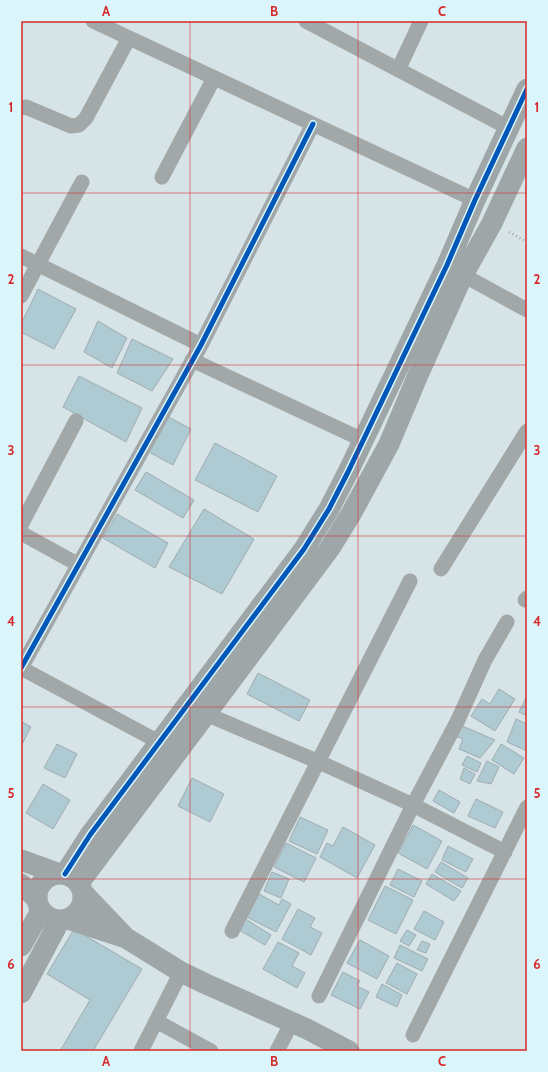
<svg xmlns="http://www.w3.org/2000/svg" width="548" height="1072" viewBox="0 0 548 1072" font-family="Cabin,sans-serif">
<rect width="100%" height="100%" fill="#d6e4e8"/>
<path fill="#aecbd3" stroke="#a1abaf" d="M38,289L76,309L54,349L21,332V324Z
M98,321L127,338L112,368L84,352Z
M132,339L173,359L152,391L117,373Z
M79,376L142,408L126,442L63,407Z
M165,415L191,429L173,465L147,451Z
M215,443L277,476L258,512L195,480Z
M146,472L194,500L183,518L135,490Z
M204,509L254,539L222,594L169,567Z
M117,514L168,543L155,568L103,538Z
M258,673L310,700L299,721L247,694Z
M499,689L515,699L495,731L471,716L482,699L490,704Z
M527,696V716L519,712Z
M516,719L527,724V751L507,742Z
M21,721L31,727L21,746Z
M460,725L495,740L480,758L459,749L463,739L455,736Z
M57,744L77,754L65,778L44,768Z
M501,744L524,758L514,774L492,760Z
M467,756L481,763L477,772L462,765Z
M487,761L499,767L491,784L477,781Z
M464,768L475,774L470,784L460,779Z
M192,778L224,794L210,822L178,806Z
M43,784L70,800L53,829L26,813Z
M439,790L460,802L454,813L433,801Z
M476,799L503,812L495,828L468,816Z
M300,817L328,830L317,854L289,841Z
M413,825L442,841L427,869L398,853Z
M343,827L375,845L357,878L320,857L327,843L333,846Z
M286,843L316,858L304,882L274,867Z
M448,846L473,859L466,872L442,860Z
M441,862L468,878L462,888L435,872Z
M398,869L422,881L414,897L390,885Z
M272,872L289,879L281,898L264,891Z
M432,874L461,891L454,901L426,884Z
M385,886L413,900L396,934L368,920Z
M259,894L279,905L282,899L291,904L276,932L247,917Z
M298,909L315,918L310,927L322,933L311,955L282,939Z
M424,911L444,922L435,940L414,929Z
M244,918L271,935L265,945L237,929Z
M74,929L142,969L93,1051H60L90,1000L47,974Z
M407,930L416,935L409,946L400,941Z
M360,940L389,956L377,979L347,963Z
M422,941L430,944L426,953L417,950Z
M278,942L299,953L292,966L305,973L297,988L263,969Z
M400,945L428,959L422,971L394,958Z
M397,963L417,974L407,994L386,983Z
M343,972L360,981L357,986L369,992L360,1009L331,995Z
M382,984L402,995L397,1007L376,997Z"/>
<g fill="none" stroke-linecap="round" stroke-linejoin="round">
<path stroke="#a0a6a8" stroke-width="2.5" stroke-dasharray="1 3" stroke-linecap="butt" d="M509,232L527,242"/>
<path stroke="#a2a7a8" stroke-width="15" d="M93,21L475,200
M306,21L509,128
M398,70L421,21
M21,108L26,107L71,126L79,125L86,118L129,38
M162,177L214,78
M21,256L201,345
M454,270L527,310
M21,296L82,182
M192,360L363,440
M21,525L76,421
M21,533L79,565
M441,569L527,431
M525,600L527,598
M21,668L201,345L313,124
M21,668L159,742
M198,709L206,714L319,762L413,805L505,852
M232,931L410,581
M319,996L413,805L458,720L485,660L507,622
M156,1021L211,1051
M413,1035L527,807
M141,1051L181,972
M277,1051L292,1022"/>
<path stroke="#9fa6a8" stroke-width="21" d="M21,860L57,873
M37 897a23 23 0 1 1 46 0a23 23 0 1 1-46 0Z
M65,874L90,835L304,549L329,509L348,472L447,265L475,200L527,89
M79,883L206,714L330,548L351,514L389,444L418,375L463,275L492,223L527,148
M21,884L37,899
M84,894L124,936
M68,919L126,938L181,972L206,984L307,1029L349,1051
M21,946L41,911
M21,993L60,920"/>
<defs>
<path id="cycleway" d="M21,668L201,345L313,124
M65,874L90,835L304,549L329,509L348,472L447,265L475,200L527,89"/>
</defs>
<use href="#cycleway" stroke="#dbf5fd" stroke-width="8"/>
<use href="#cycleway" stroke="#0057b8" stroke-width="5"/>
</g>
<path fill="none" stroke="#d62828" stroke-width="1" stroke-opacity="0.55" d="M190,21V1051M358,21V1051M21,193H527M21,365H527M21,536H527M21,707H527M21,879H527"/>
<rect width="548" height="1072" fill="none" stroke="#dbf5fd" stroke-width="44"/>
<rect x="22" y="22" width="504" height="1028" fill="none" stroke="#d62828" stroke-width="1.5"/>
<g font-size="13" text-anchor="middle" font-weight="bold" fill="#d62828">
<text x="106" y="16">A</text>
<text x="274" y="16">B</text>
<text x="442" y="16">C</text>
<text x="11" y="112">1</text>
<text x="537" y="112">1</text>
<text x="11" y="284">2</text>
<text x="537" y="284">2</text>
<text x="11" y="455">3</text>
<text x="537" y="455">3</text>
<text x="11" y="626">4</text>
<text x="537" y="626">4</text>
<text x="11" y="798">5</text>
<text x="537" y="798">5</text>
<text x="11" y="969">6</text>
<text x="537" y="969">6</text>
<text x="106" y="1066">A</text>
<text x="274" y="1066">B</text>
<text x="442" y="1066">C</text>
</g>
</svg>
